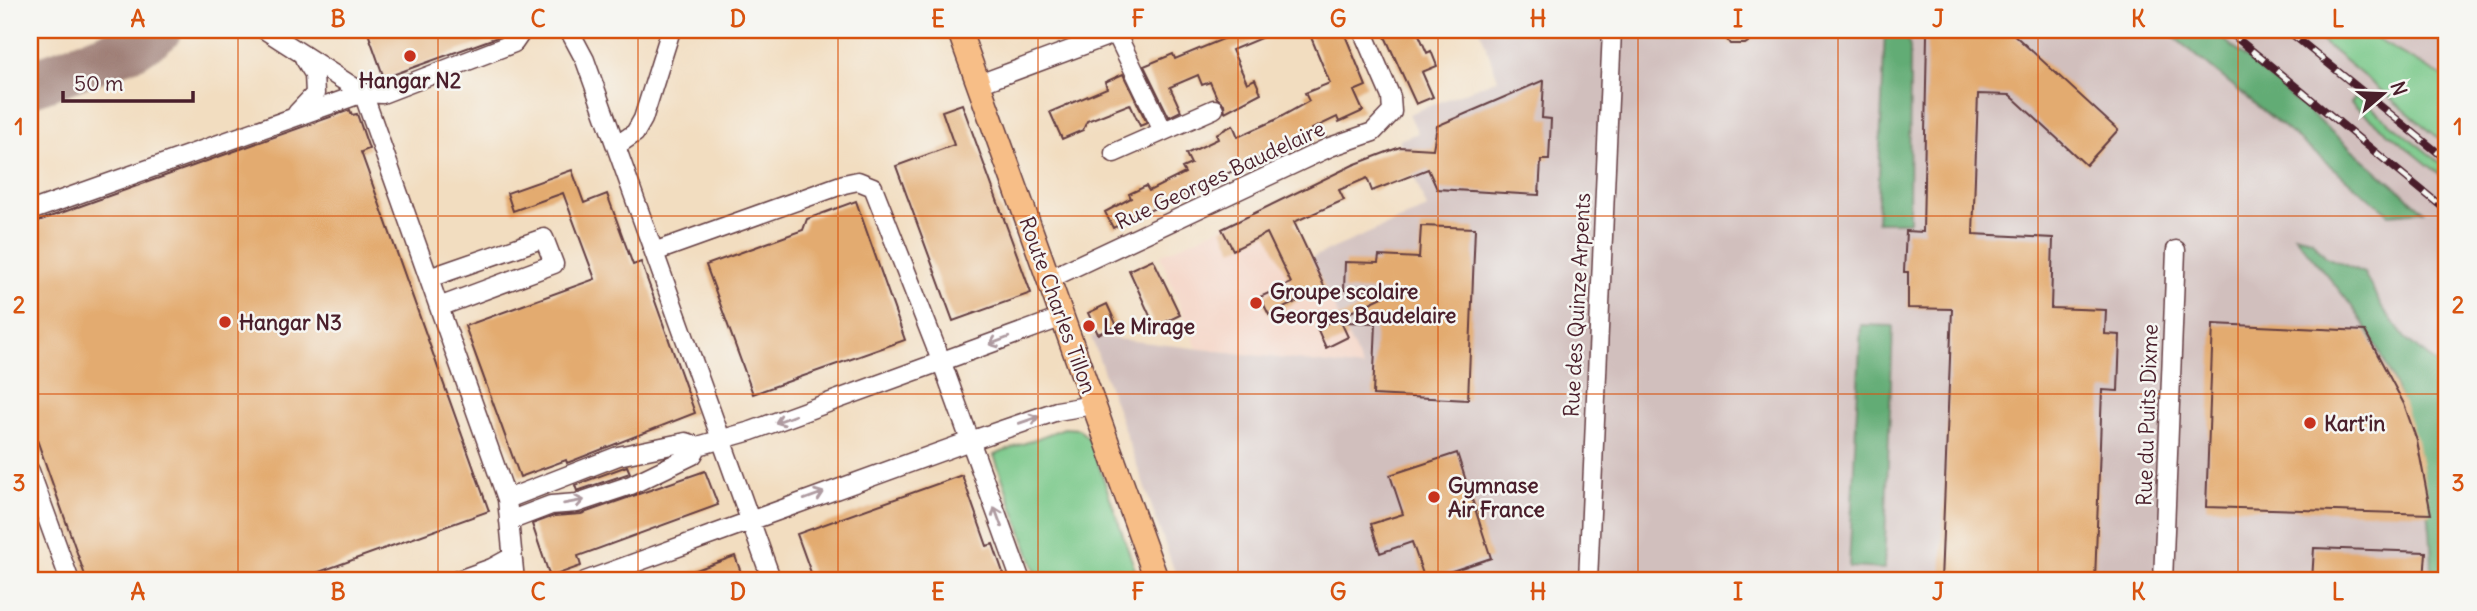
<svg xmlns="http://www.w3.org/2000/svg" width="2477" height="611" viewBox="0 0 2477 611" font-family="Delius,sans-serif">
<rect width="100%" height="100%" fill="#f6f6f2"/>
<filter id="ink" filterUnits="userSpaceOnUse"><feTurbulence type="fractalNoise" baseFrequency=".0143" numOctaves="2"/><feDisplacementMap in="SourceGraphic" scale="14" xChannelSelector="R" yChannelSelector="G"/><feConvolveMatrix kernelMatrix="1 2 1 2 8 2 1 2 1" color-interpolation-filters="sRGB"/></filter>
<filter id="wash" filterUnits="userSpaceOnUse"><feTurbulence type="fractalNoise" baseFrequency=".00686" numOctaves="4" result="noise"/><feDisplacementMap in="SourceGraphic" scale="28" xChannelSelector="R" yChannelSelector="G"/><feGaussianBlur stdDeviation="1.57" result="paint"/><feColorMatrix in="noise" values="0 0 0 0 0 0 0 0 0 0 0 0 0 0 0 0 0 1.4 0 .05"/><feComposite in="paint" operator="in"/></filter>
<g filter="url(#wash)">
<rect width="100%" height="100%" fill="#f2ddc0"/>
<path fill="#f5d2c2" d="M1283,199L1354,347L1364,369L1197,348L1160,255Z"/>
<path fill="#d1bfbd" d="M1480,30H2447V581H1178L1091,336L1363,368L1311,258L1427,208L1399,140L1418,133L1409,114L1498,79Z"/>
<path fill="#79c889" stroke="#62745a" stroke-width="2" d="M2308,30H2360L2447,79V145Z
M2356,96L2447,168V180L2351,103Z
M1064,428L1079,429L1090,440L1139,581H1039L994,455Z"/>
<path fill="#62ac75" stroke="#566650" stroke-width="2" d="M1885,30H1905L1910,48L1909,222H1877Z
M2171,30H2213L2424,211L2389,214L2170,34Z
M2294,235L2311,239L2326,257L2364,273L2382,307L2405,338L2447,372L2442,427L2447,459V581H2432C2432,483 2414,407 2363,323C2344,292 2316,264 2294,235Z
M1861,325L1893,326L1884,569L1849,567Z"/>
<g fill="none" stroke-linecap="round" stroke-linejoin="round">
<path stroke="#9e7e76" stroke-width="47" d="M30,84L134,46L158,30"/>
</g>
<g id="blocks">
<path fill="#e3ab70" d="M367,30H509L506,34L384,78Z
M1231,30H1280L1232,50L1247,83L1255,79L1261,93L1225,112L1224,104L1217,98L1210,82L1202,85L1198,75L1170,87L1181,111L1169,117L1144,66L1173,54L1175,59L1233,35Z
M1308,30H1343L1366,86L1354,91L1363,111L1339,122L1337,117L1312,129L1313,133L1113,228L1105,212L1131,198L1129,194L1146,186L1149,191L1185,173L1182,168L1191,164L1186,154L1218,139L1216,134L1233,125L1238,137L1275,120L1309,101L1305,93L1330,83Z
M1382,30H1417L1427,53L1431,51L1437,66L1422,72L1433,97L1416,104Z
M1720,30H1766L1745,44H1730Z
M1931,30H2009L2118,130L2086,165L2010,95L1978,94L1973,234L2053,238L2051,308L2106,310L2105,334L2120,335L2118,391L2102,390L2095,581H1941L1952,309L1908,308V272H1904L1906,231L1923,232L1927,35Z
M1123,74L1147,123L1140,126L1130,104L1087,121L1083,130L1062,139L1050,112L1107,88L1105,82Z
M1544,80L1542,118L1551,119L1549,160H1541L1539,195L1437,189L1428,169L1372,191L1367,178L1339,190L1344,200L1294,222L1325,288L1269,315L1260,297L1291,283L1267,233L1233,250L1222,229L1353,165L1400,147L1433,149L1437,126Z
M962,104L1031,293L953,321L896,166L954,145L942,111Z
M350,110L352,115L357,114L369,149L361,152L489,511L294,581H87L30,420V224Z
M572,170L584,203L607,194L633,265L641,262L695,413L567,463L566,460L520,477L465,326L595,279L563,193L513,211L507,193Z
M856,201L905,340L753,394L706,265L803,230L807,219Z
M1421,226L1475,228L1468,400L1373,395L1376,323L1341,322L1348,337L1326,348L1317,328L1395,291L1344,290L1345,262L1378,263L1379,256L1419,258Z
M1153,259L1180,315L1155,327L1129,270Z
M1107,304L1117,326L1098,334L1088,313Z
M2213,324L2365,331L2404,404L2417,441L2431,514L2206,507Z
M1457,453L1491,558L1425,580L1412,542L1380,553L1371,524L1403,514L1390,475Z
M627,466L630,473L577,491L575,485Z
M705,471L718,505L578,556L581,566L550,577L532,524L554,516L581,514Z
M962,475L987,546L993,544L1006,581H814L797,534Z
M2314,548L2426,552L2424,581H2312Z
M735,556L744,581H671V579Z"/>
</g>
</g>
<g filter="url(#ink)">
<use href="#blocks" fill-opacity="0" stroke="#633c41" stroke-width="2"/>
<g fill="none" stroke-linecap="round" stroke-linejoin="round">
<defs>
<path id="minor" d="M265,30L363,93L507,499L515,581
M569,30L585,60L772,581
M1116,33L1163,131
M979,84L1124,30
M297,113L315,94L314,74L304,58
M616,146L635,133L643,119L671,30
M1114,153L1214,109
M30,211L363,93L382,94L514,43L523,30
M654,252L844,184L858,181L873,187L942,363L1021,581
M429,278L544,238L554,264L439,307
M1049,279L1330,147L1373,132L1392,112L1391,97L1362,30
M30,471L70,581
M507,499L618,456L686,442L698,446L751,431L1063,317
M509,521L551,505L577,503L631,485L693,455L698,446
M456,581L492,568L512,557
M585,581L970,441L1057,411L1093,405
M1588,581L1612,30
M2163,581L2176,250"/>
<path id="major" d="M959,30L1157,581"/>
</defs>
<use href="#minor" stroke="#633c41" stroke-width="21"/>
<use href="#major" stroke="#633c41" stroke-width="26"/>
<use href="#minor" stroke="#fff" stroke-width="18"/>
<use href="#major" stroke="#f7be87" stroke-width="23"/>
<defs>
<path id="rail" d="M2227,30L2447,211
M2287,30L2447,160"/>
</defs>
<use href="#rail" stroke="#4a1f2b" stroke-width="8"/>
<use href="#rail" stroke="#f6f6f2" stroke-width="5" stroke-dasharray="16" stroke-linecap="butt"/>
</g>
<defs><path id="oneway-shaft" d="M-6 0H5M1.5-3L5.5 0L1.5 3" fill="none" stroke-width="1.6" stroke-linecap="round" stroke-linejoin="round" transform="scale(1.75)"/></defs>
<g stroke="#ae9aa0">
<use href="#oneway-shaft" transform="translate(999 341) rotate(159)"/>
<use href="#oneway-shaft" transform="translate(785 419) rotate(160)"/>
<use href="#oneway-shaft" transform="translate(1029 420) rotate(-19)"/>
<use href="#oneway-shaft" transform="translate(814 496) rotate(-20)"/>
<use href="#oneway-shaft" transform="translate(574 502) rotate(-10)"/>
<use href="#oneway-shaft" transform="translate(998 517) rotate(-110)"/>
</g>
</g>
<path fill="none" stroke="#d8530f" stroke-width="2" stroke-opacity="0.55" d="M238,30V581M438,30V581M638,30V581M838,30V581M1038,30V581M1238,30V581M1438,30V581M1638,30V581M1838,30V581M2038,30V581M2238,30V581M30,216H2447M30,394H2447"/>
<g fill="#c8321e" stroke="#f6f6f2" stroke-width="2.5">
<circle cx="410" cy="56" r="7"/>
<circle cx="1256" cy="303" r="7"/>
<circle cx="225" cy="322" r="7"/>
<circle cx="1089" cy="326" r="7"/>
<circle cx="2310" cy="423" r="7"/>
<circle cx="1434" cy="497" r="7"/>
</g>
<g text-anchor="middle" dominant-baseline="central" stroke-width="5" stroke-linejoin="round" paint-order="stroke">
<g font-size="21" font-weight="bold" fill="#4a1f2b" stroke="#f6f6f2" text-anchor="start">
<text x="410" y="80" text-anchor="middle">Hangar N2</text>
<text x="1270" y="291">Groupe scolaire<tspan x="1270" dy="24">Georges Baudelaire</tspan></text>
<text x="239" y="322">Hangar N3</text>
<text x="1103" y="326">Le Mirage</text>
<text x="2324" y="423">Kart'in</text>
<text x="1448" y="485">Gymnase<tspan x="1448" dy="24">Air France</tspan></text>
</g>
<g font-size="21" fill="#4a1f2b" stroke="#f6f6f2">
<text transform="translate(1220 175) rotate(-25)">Rue Georges Baudelaire</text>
<text transform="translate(1058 305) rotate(70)">Route Charles Tillon</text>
<text transform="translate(1577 305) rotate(-87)">Rue des Quinze Arpents</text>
<text transform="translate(2147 415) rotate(-88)">Rue du Puits Dixme</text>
</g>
</g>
<rect width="2477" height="611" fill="none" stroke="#f6f6f2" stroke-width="77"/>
<g transform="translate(2383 94) rotate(71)" stroke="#f6f6f2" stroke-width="5" paint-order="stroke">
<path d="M0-5L12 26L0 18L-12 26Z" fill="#4a1f2b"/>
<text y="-10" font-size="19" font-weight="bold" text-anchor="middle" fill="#4a1f2b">N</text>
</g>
<path d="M63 91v10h130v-10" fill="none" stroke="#4a1f2b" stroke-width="3.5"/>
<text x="74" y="91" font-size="21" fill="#4a1f2b" stroke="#f6f6f2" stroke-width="5" paint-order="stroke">50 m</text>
<rect x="38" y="38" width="2400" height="534" fill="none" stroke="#d8530f" stroke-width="2.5"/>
<g font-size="23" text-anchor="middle" font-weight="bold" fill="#d8530f">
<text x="138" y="27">A</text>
<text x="338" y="27">B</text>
<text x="538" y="27">C</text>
<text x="738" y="27">D</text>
<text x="938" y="27">E</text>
<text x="1138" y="27">F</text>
<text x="1338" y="27">G</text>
<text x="1538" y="27">H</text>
<text x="1738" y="27">I</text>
<text x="1938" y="27">J</text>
<text x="2138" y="27">K</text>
<text x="2338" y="27">L</text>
<text x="19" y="135">1</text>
<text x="2458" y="135">1</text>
<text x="19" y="313">2</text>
<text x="2458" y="313">2</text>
<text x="19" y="491">3</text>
<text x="2458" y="491">3</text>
<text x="138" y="600">A</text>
<text x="338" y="600">B</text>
<text x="538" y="600">C</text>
<text x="738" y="600">D</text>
<text x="938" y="600">E</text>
<text x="1138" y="600">F</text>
<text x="1338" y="600">G</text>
<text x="1538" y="600">H</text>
<text x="1738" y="600">I</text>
<text x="1938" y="600">J</text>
<text x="2138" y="600">K</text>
<text x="2338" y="600">L</text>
</g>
</svg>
